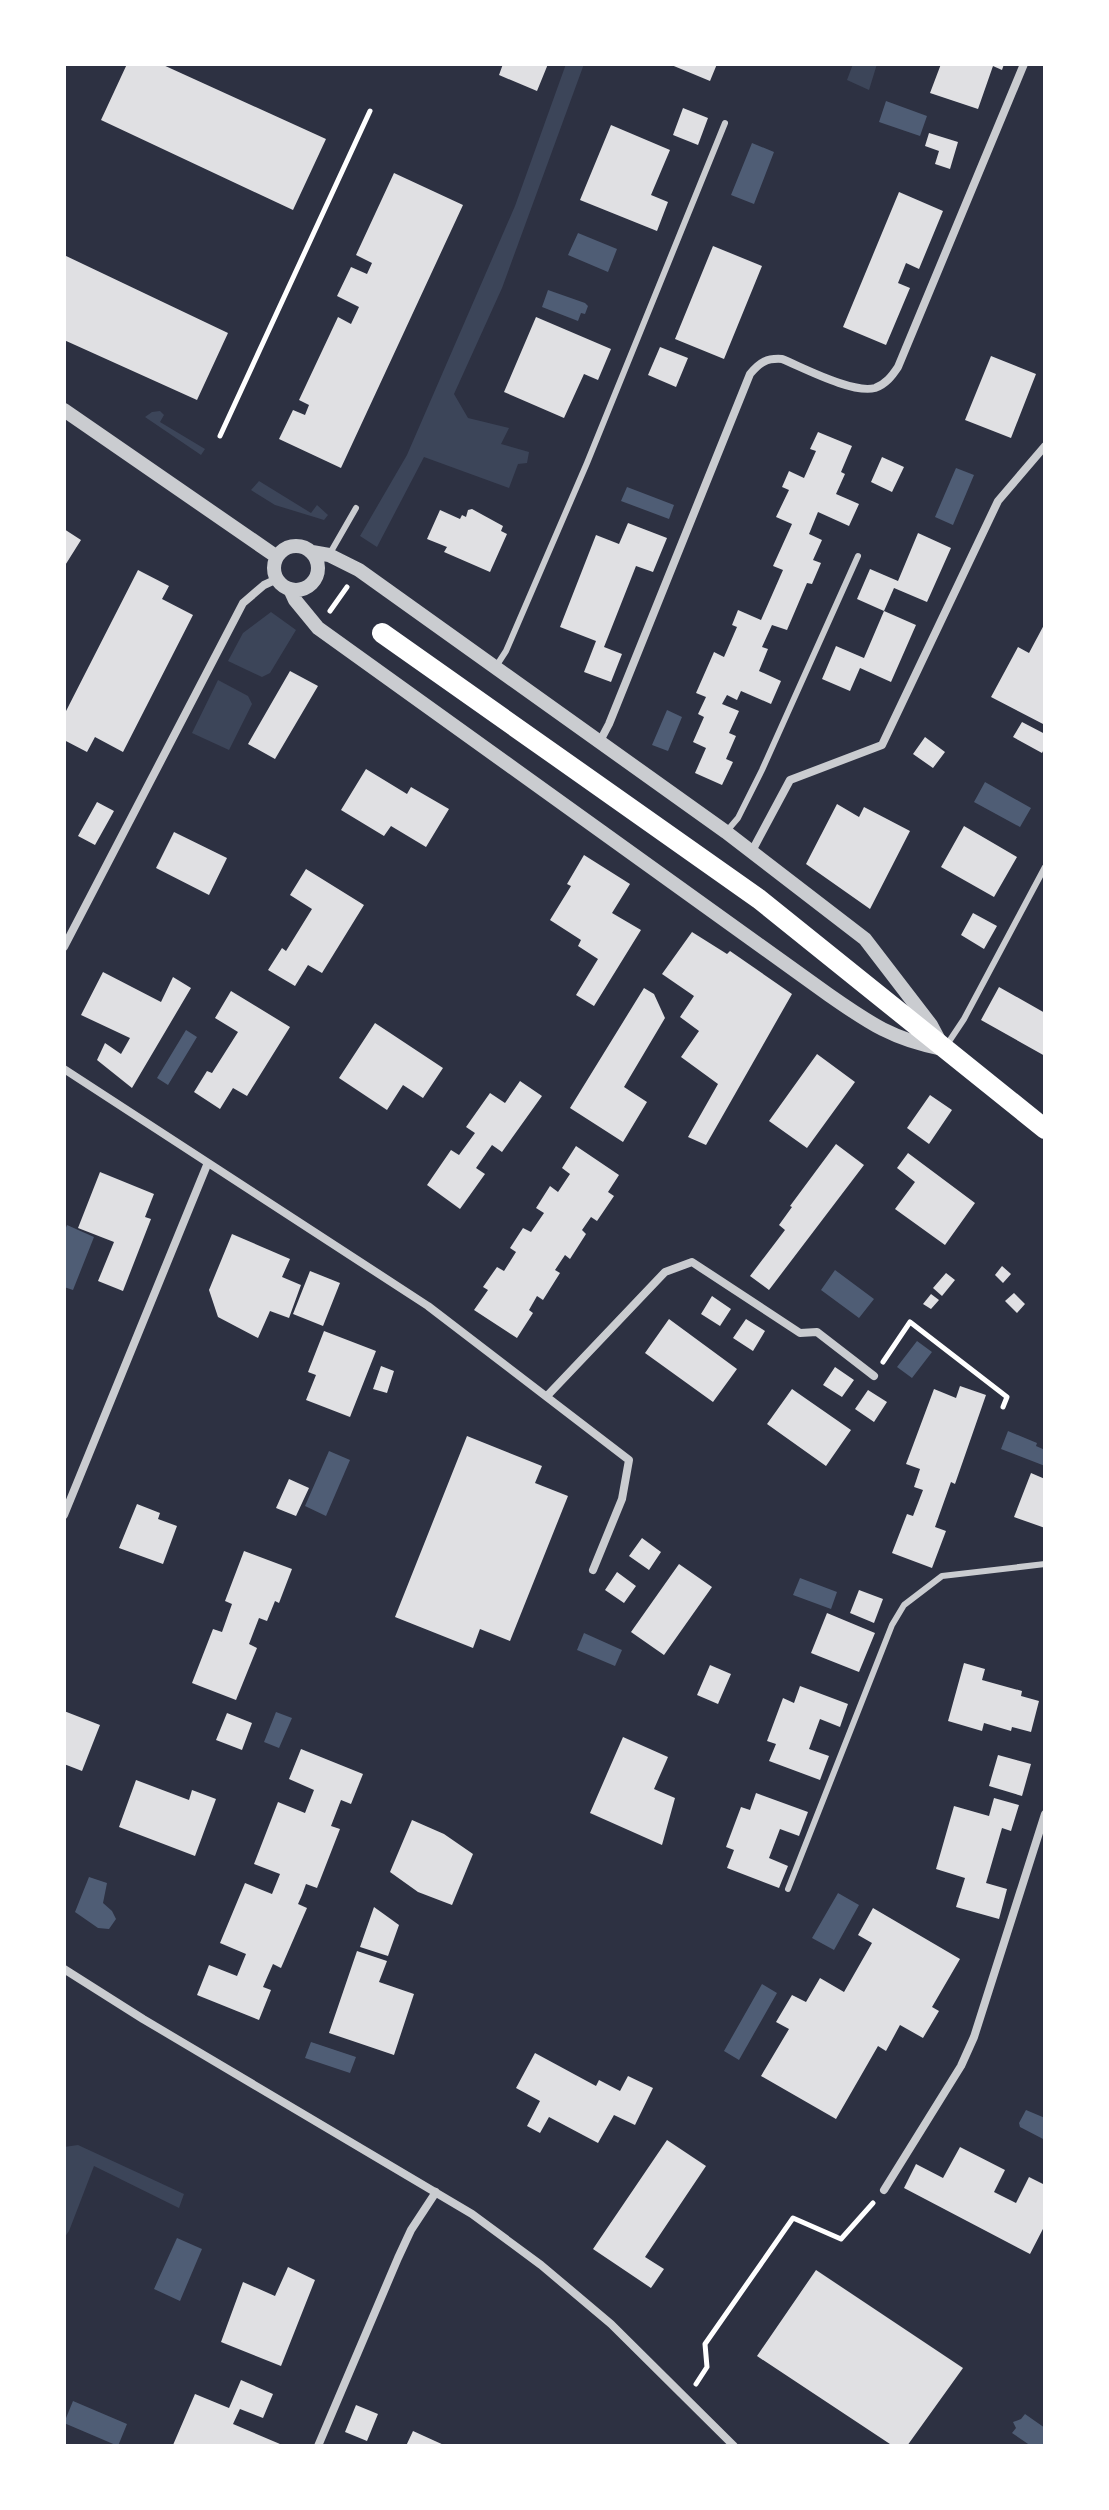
<svg xmlns="http://www.w3.org/2000/svg" width="1109" height="2510" viewBox="0 0 1109 2510" font-family="'Roboto Condensed',sans-serif">
<rect width="100%" height="100%" fill="#2d3142"/>
<path fill="#3c4559" d="M566,64H584L502,288L454,394L468,418L509,428L501,444L529,452L527,463L518,464L509,488L424,457L377,547L360,536L407,455L515,206Z
M853,64H877L869,90L847,80Z
M160,411L164,415L160,422L205,449L201,455L145,417L152,412Z
M259,481L311,513L317,505L328,515L324,520L275,505L251,490Z
M271,612L296,630L270,673L262,677L228,661L243,633Z
M218,680L248,696L252,704L229,750L192,733Z
M78,2145L184,2194L179,2208L94,2166L69,2231L64,2238V2147Z"/>
<path fill="#4f5d75" d="M886,101L927,116L920,136L879,122Z
M752,143L774,152L754,204L731,195Z
M578,233L617,249L608,272L568,255Z
M548,290L585,303L588,306L585,314L581,313L578,321L542,307Z
M956,468L974,475L953,525L935,517Z
M627,487L674,505L669,519L621,501Z
M667,710L682,717L668,751L652,745Z
M985,782L1031,808L1020,827L974,802Z
M186,1030L197,1037L168,1085L157,1078Z
M67,1225L94,1237L73,1290L64,1287V1233Z
M835,1270L874,1299L859,1318L821,1290Z
M917,1341L932,1352L912,1378L897,1367Z
M1008,1431L1037,1443L1036,1446L1045,1450V1466L1001,1449Z
M329,1451L350,1460L326,1516L305,1506Z
M800,1578L837,1592L831,1609L793,1595Z
M584,1633L622,1650L615,1666L577,1650Z
M276,1712L292,1718L279,1748L264,1742Z
M89,1877L107,1883L103,1903L112,1911L116,1919L109,1929L98,1928L75,1912Z
M838,1893L859,1905L834,1950L812,1938Z
M762,1984L777,1993L739,2060L724,2051Z
M311,2042L356,2057L350,2073L305,2058Z
M1026,2110L1045,2118V2140L1020,2127L1019,2123Z
M177,2238L202,2249L180,2301L154,2289Z
M73,2401L127,2424L118,2446L64,2423Z
M1025,2414L1045,2428V2446H1031L1012,2433L1016,2428L1013,2422L1021,2419Z"/>
<path fill="#e0e0e3" d="M127,64H161L326,139L293,210L101,120Z
M503,64H548L537,91L499,75Z
M669,64H717L710,81Z
M941,64H1004L1002,70L993,66L978,109L930,93Z
M683,108L708,118L698,145L673,135Z
M611,125L670,150L651,195L668,202L657,231L580,200Z
M929,133L958,142L950,169L935,164L939,151L925,146Z
M394,173L463,205L341,468L279,439L293,410L305,415L309,405L299,400L338,317L351,324L359,307L337,296L351,267L367,274L372,263L356,255Z
M899,192L943,211L919,269L906,263L898,283L910,288L886,345L843,327Z
M713,246L762,266L724,359L675,339Z
M64,255L228,333L197,400L64,340Z
M536,317L611,349L598,380L584,374L564,418L504,392Z
M660,347L688,358L676,387L648,375Z
M991,356L1036,374L1011,438L965,420Z
M818,432L852,446L841,472L845,474L836,494L859,504L849,526L818,512L809,534L822,540L813,560L821,563L812,584L807,583L787,630L772,625L762,647L768,649L759,671L781,681L771,704L741,691L737,700L727,695L722,704L739,711L729,733L736,736L726,759L733,762L722,785L695,773L706,748L693,742L704,717L698,714L706,697L696,693L714,652L724,657L737,627L732,625L738,610L761,620L783,570L773,566L792,524L776,517L789,490L782,487L789,471L804,478L816,451L810,449Z
M882,457L904,467L892,492L871,482Z
M472,509L503,526L501,531L507,534L490,572L444,552L447,547L427,539L440,510L460,519L462,515L466,517L468,510Z
M628,523L667,538L653,572L636,566L604,647L622,654L611,682L584,672L596,641L560,627L596,535L619,544Z
M64,529L81,540L64,567Z
M918,533L951,548L927,602L894,588L884,611L857,599L870,569L898,581Z
M138,570L169,586L162,599L193,615L123,752L95,737L87,752L64,740V715Z
M884,611L916,625L891,682L860,668L850,691L822,679L836,646L864,658Z
M1045,623V725L991,697L1018,647L1029,653Z
M290,671L318,686L275,759L248,744Z
M1022,722L1045,734V747L1042,753L1013,737Z
M925,737L945,752L933,768L913,754Z
M366,769L407,794L411,787L449,809L426,847L391,826L384,836L341,810Z
M97,802L114,811L95,845L78,836Z
M837,804L859,817L864,807L910,831L870,909L806,864Z
M964,826L1017,857L994,897L941,867Z
M174,832L227,858L209,895L156,868Z
M584,855L630,884L612,913L641,930L594,1006L576,995L598,959L578,946L581,940L550,920L571,886L567,884Z
M306,869L364,905L322,973L308,965L295,986L268,970L282,948L286,951L312,909L290,895Z
M973,913L997,926L984,949L961,935Z
M692,932L727,954L730,951L792,994L706,1145L688,1137L718,1084L681,1057L699,1031L680,1017L694,996L662,974Z
M103,972L161,1002L173,977L191,988L132,1088L97,1060L105,1043L121,1054L130,1038L81,1015Z
M999,987L1045,1013V1056L981,1020Z
M644,988L654,994L665,1018L624,1087L647,1102L623,1142L570,1108Z
M231,991L290,1027L247,1096L233,1088L220,1109L194,1092L207,1071L212,1073L238,1032L215,1018Z
M375,1023L443,1068L423,1098L403,1085L387,1110L339,1078Z
M817,1054L855,1082L807,1148L769,1121Z
M520,1081L542,1096L502,1152L492,1145L476,1168L485,1174L460,1209L427,1185L451,1150L459,1155L475,1133L466,1127L490,1093L505,1103Z
M930,1095L952,1110L929,1144L907,1128Z
M836,1144L864,1165L769,1290L750,1276L785,1230L779,1225L792,1207L790,1206Z
M576,1146L619,1175L608,1192L614,1196L597,1221L591,1217L582,1230L586,1234L570,1259L565,1255L555,1270L560,1273L543,1300L537,1296L529,1310L533,1313L517,1338L474,1310L488,1290L483,1287L497,1267L504,1271L516,1252L510,1248L523,1228L531,1232L544,1213L536,1208L550,1186L558,1192L570,1174L562,1168Z
M908,1153L975,1203L945,1245L895,1209L915,1182L897,1168Z
M100,1172L154,1194L145,1217L151,1219L123,1291L98,1281L114,1242L78,1228Z
M232,1234L290,1259L282,1277L301,1285L289,1318L270,1311L258,1338L218,1317L209,1290Z
M1002,1266L1011,1274L1003,1283L995,1275Z
M310,1271L340,1283L323,1326L293,1314Z
M946,1273L955,1280L942,1296L933,1288Z
M1014,1293L1025,1304L1017,1313L1005,1301Z
M931,1294L939,1300L931,1309L923,1304Z
M712,1296L731,1309L720,1326L701,1314Z
M669,1319L737,1369L713,1402L645,1353Z
M746,1319L765,1331L753,1351L733,1338Z
M324,1331L376,1351L350,1417L306,1400L316,1375L308,1372Z
M381,1366L394,1371L387,1393L373,1389Z
M835,1367L854,1380L842,1397L823,1385Z
M960,1386L986,1395L955,1484L951,1482L935,1527L946,1531L932,1568L892,1553L907,1514L913,1516L923,1490L914,1487L920,1469L906,1464L934,1389L956,1398Z
M792,1389L851,1430L826,1466L767,1424Z
M868,1390L887,1402L874,1422L855,1409Z
M467,1436L542,1466L535,1483L568,1496L510,1641L480,1629L473,1648L395,1617Z
M1031,1473L1045,1479V1528L1014,1517Z
M289,1479L309,1488L296,1516L276,1508Z
M137,1504L160,1513L158,1519L177,1526L163,1564L119,1548Z
M642,1538L661,1552L649,1570L629,1556Z
M244,1551L292,1569L279,1603L275,1601L267,1621L259,1618L249,1644L257,1648L236,1700L192,1683L213,1629L222,1632L232,1604L225,1601Z
M679,1564L712,1587L664,1655L631,1632Z
M617,1572L636,1586L624,1603L605,1590Z
M859,1590L883,1599L874,1623L850,1613Z
M827,1613L875,1633L859,1672L811,1653Z
M964,1663L985,1669L982,1680L1022,1691L1021,1696L1039,1701L1031,1732L1012,1727L1011,1731L984,1723L982,1731L948,1721Z
M710,1665L731,1674L718,1704L697,1695Z
M800,1686L848,1704L840,1727L820,1719L809,1749L829,1756L820,1780L769,1761L776,1744L767,1741L783,1698L794,1703Z
M64,1711L100,1725L82,1771L64,1764Z
M227,1713L252,1723L242,1750L216,1740Z
M623,1737L668,1757L654,1789L675,1798L662,1845L590,1813Z
M301,1749L363,1774L351,1804L341,1800L331,1826L340,1829L317,1888L306,1884L302,1895L298,1904L307,1908L281,1968L273,1964L263,1987L271,1990L259,2020L197,1995L209,1965L237,1976L246,1954L220,1943L245,1883L272,1894L280,1874L254,1864L278,1802L305,1813L314,1790L289,1779Z
M998,1755L1031,1764L1022,1796L989,1786Z
M136,1780L189,1800L192,1790L216,1799L195,1856L119,1827Z
M756,1793L808,1812L799,1836L780,1829L769,1858L788,1866L779,1888L727,1868L734,1850L726,1847L741,1807L750,1810Z
M994,1798L1019,1805L1011,1831L1002,1828L986,1883L1007,1889L999,1919L956,1907L965,1878L936,1869L954,1806L989,1816Z
M412,1820L444,1834L473,1854L452,1905L418,1892L390,1872Z
M374,1907L399,1925L388,1956L360,1947Z
M873,1908L960,1959L932,2007L939,2011L923,2038L900,2025L886,2051L878,2046L836,2119L761,2076L789,2029L776,2022L792,1995L806,2002L820,1978L844,1992L872,1943L858,1935Z
M357,1951L387,1961L379,1982L414,1994L394,2055L329,2033Z
M535,2053L596,2086L599,2080L620,2091L628,2076L653,2088L635,2125L614,2115L598,2143L549,2117L540,2133L527,2126L540,2101L516,2088Z
M667,2140L706,2166L645,2257L664,2269L651,2288L593,2249Z
M960,2147L1005,2170L994,2192L1016,2203L1029,2177L1045,2185L1043,2211L1045,2213V2225L1030,2254L904,2188L916,2164L943,2178Z
M288,2267L315,2280L281,2366L221,2342L243,2282L275,2296Z
M816,2270L963,2368L907,2446H893L757,2356Z
M241,2380L273,2394L263,2418L240,2409L233,2424L280,2444L279,2446L173,2445L195,2394L229,2408Z
M356,2405L378,2414L367,2441L345,2432Z
M413,2431L446,2446H406Z"/>
<g fill="none" stroke-linecap="round" stroke-linejoin="round">
<path stroke="#fff" stroke-width="5" d="M220,436L370,111
M330,611L347,587
M883,1362L910,1322L1007,1397L1003,1407
M696,2384L707,2367L705,2344L793,2218L841,2239L873,2203"/>
<path stroke="#caccd0" stroke-width="6" d="M329,555L356,508
M495,668L506,651L587,463L725,123
M726,832L738,818L762,770L858,556
M946,1046L964,1019L1045,867
M788,1889L892,1625L904,1605L942,1576L1045,1564"/>
<path stroke="#caccd0" stroke-width="8" d="M599,743L609,724L750,374C760,362 767,358 782,359C804,368 853,394 875,388C886,384 892,376 898,367L1024,64
M752,851L790,780L882,745L998,501L1045,446
M64,947L243,603L264,585L277,579
M64,1069L428,1306L629,1460L622,1499L593,1570
M547,1396L665,1272L692,1262L800,1333L817,1332L874,1376
M64,1515L207,1165
M64,1969L143,2019L472,2214L541,2265L611,2324L734,2446
M884,2190L961,2066L974,2037L1045,1814
M318,2446L398,2258L411,2230L436,2192"/>
<path stroke="#caccd0" stroke-width="14" d="M64,410L277,557
M274 568a22 22 0 1 1 44 0a22 22 0 1 1-44 0Z
M312,552L329,555L359,570L726,832L865,939L931,1025L940,1042
M290,589L295,600L318,628L829,995C869,1023 894,1040 943,1049"/>
<path stroke="#fff" stroke-width="20" d="M382,633L759,899L1045,1129"/>
</g>
<rect width="1109" height="2510" fill="none" stroke="#ffffff" stroke-width="132"/>
</svg>
